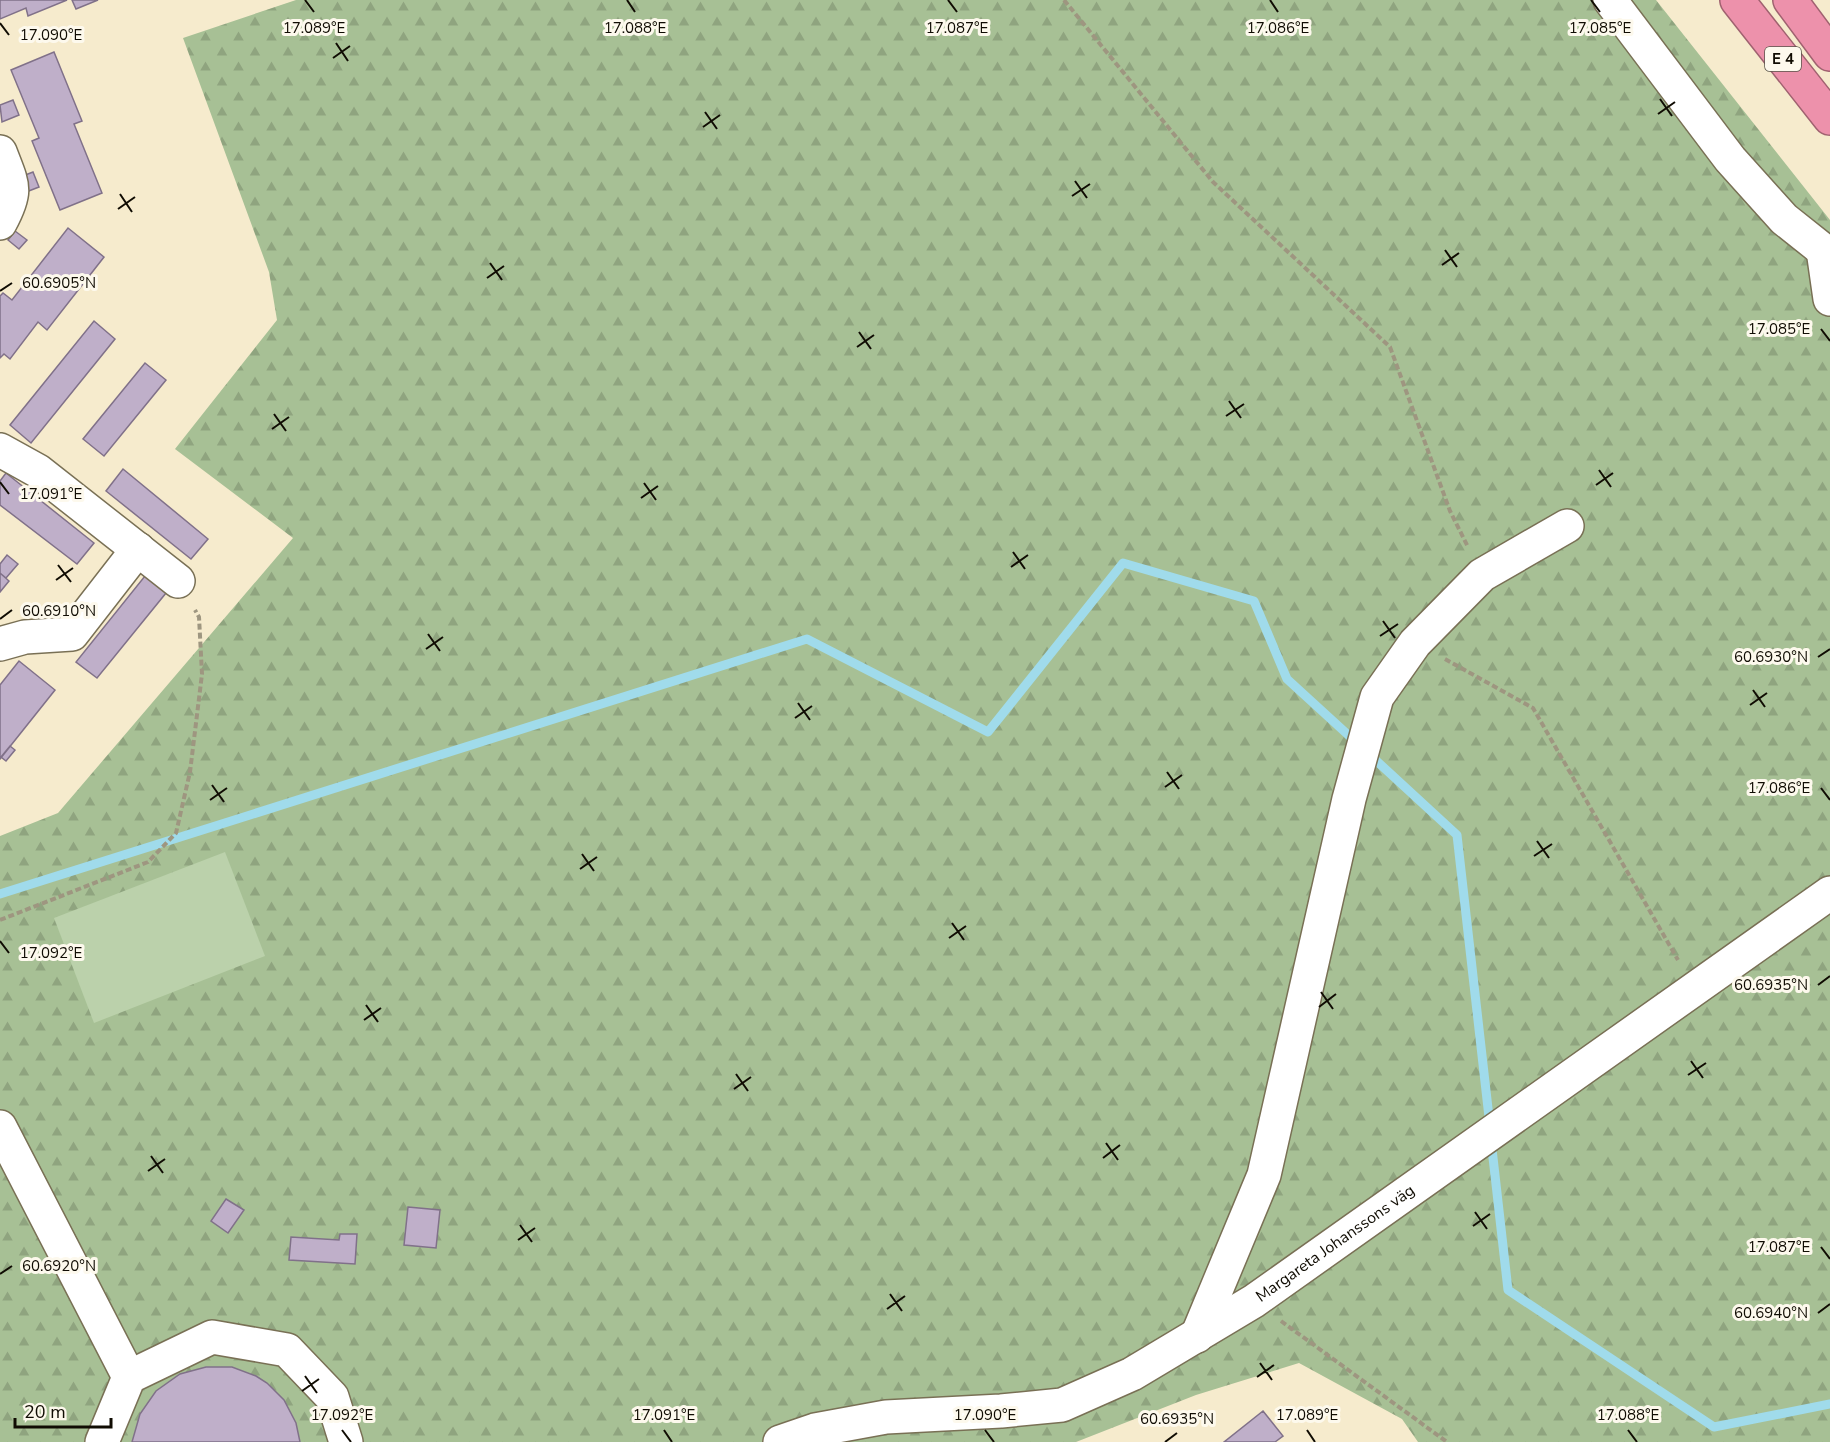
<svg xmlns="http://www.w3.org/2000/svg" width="1830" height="1442" viewBox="0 0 1830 1442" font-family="'Nunito Sans',sans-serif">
<defs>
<pattern id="forest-firs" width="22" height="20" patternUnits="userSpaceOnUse" patternTransform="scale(1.5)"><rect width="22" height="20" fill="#a7c095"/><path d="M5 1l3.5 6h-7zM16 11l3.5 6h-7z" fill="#8fa47f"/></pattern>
</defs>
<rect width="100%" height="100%" fill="#f6ebcd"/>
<path fill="url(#forest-firs)" d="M296,0H1656L1830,220V1442H1418L1402,1419L1299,1363L1196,1395L1076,1442H0V836L58,813L293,538L175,449L277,320L269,272L183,38Z"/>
<path fill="#bbd1ab" d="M225,852L265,956L94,1023L54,918Z"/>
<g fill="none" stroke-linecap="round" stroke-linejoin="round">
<path stroke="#a0dbeb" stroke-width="9" d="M1369,754L1457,835L1490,1126
M0,894L807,639L988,732L1123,563L1254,601L1287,679L1357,743
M1491,1140L1508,1290L1714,1427L1830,1404"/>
</g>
<path fill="#bfafc9" stroke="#807189" stroke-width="1.5" d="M0,0H67L28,16L26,8L0,19Z
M72,0H98L76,9Z
M54,52L82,121L74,124L102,193L60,210L32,141L39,138L11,70Z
M13,100L19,115L2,122L0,105Z
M33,172L39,187L21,194L15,179Z
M68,228L104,257L47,330L38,322L10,359L4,354L0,358V296L3,293L12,300Z
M15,231L27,240L19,249L8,240Z
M94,321L115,339L31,443L10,425Z
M145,363L166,380L104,456L83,439Z
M123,469L208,539L191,559L106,491Z
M6,473L94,543L77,564L0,505V481Z
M7,555L18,564L6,578L0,573V564Z
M0,573L9,581L0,592Z
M145,576L166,593L97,678L76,662Z
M19,661L55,690L0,759V685Z
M10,746L15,750L6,761L1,757Z
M226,1199L244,1210L228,1233L211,1221Z
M408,1207L440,1210L436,1248L404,1245Z
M340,1234H357L355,1264L289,1260L291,1237L339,1240Z
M206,1367H232L256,1376L267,1383L284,1400L296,1423L300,1442H132L140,1414L156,1391L180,1374Z
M1263,1411L1283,1436L1275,1442H1224Z"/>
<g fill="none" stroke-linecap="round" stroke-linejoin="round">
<defs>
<g id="minor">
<path d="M1610,0L1730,159L1784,219L1823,250L1830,253"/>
<path d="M0,152C13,186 18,190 0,223"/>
<path d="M1823,250L1830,299"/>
<path d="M0,450L38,471L178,581"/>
<path d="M0,644L25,637L72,634L138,549"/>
<path d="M0,1127L129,1377"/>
<path d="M1197,1336L1264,1175L1349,799L1377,697L1415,643L1482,575L1567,526"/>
<path d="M102,1442L129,1377L212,1337L287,1350L332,1397L346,1442"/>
<path id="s1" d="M780,1442L815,1430L886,1417L1001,1411L1062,1405L1132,1374L1254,1301L1830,893"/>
</g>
<path id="highway" d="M1737,0L1830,118
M1790,0L1830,54"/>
</defs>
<use href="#minor" stroke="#797055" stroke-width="36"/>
<use href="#highway" stroke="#a06270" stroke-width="36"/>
<path stroke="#9e9680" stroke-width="4" stroke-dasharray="6 3" stroke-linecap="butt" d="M1064,0L1213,182L1390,347L1450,511L1468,547
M1445,659L1533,708L1678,960
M0,920L148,862L176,833L190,772L202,674L199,617L195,610
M1281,1321L1447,1442"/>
<use href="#minor" stroke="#fff" stroke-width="33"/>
<use href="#highway" stroke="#ed91ab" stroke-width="33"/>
</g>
<path fill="none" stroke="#100c03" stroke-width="2" d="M305,0L314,12M627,0L635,12M948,0L957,12M1270,0L1278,12M1591,0L1600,12M0,23L9,35M336,43L348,61M333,58L350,46M1660,99L1672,116M705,112L717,129M1658,114L1675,102M703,127L720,115M1075,181L1087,198M120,194L132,212M1072,196L1090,184M118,209L135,197M1445,250L1457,267M490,263L502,280M1442,265L1459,253M487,278L504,266M0,291L12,283M1821,329L1830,341M859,332L871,349M857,347L874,335M1229,401L1241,418M274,414L286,431M1226,416L1244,404M272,429L289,417M1599,470L1611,487M0,482L9,494M644,483L656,500M1596,485L1613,473M641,498L658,486M1013,552L1025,569M58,565L71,582M1011,567L1028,555M56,580L73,568M0,619L12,610M1383,621L1395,638M428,634L440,651M1380,636L1398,624M426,649L443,637M1818,657L1830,649M1753,690L1765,707M798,703L810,720M1750,705L1767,693M795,718L812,706M1167,772L1179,789M212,785L224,802M1165,787L1182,775M1821,788L1830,800M210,800L227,788M1537,841L1549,858M582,854L594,871M1534,856L1552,844M580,869L597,857M952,923L964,940M949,938L966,926M0,941L9,953M1818,985L1830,976M1321,992L1333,1009M366,1005L378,1022M1319,1007L1336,994M364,1020L381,1008M1691,1061L1703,1078M736,1074L748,1091M1688,1075L1706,1063M734,1089L751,1077M1106,1143L1118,1160M151,1156L163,1173M1103,1158L1120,1145M148,1171L165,1159M1475,1212L1487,1229M520,1225L532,1242M1473,1226L1490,1214M518,1240L535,1228M1821,1247L1830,1259M0,1274L12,1266M890,1294L902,1311M887,1309L905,1296M1818,1313L1830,1304M1260,1363L1272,1380M305,1376L317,1393M1257,1377L1274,1365M302,1391L319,1379M342,1430L351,1442M664,1430L672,1442M985,1430L994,1442M1307,1430L1315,1442M1628,1430L1637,1442M1165,1442L1177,1433"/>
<g text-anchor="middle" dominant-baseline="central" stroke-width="6" stroke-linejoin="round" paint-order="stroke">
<rect fill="#fdf9ed" stroke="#575349" stroke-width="1.5" x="1765" y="47" width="36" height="24" rx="4.5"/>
<g font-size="15" font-weight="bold" fill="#100c03">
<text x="1783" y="59">E 4</text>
</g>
<g font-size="16" fill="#100c03" stroke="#fdf9ed">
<text stroke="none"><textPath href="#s1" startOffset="604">Margareta Johanssons väg</textPath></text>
</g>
</g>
<g font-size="15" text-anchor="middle" fill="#100c03" stroke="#fdf9ed" stroke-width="6" stroke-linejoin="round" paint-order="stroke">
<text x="314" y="33">17.089°E</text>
<text x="635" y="33">17.088°E</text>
<text x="957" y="33">17.087°E</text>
<text x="1600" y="33">17.085°E</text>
<text x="1278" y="33">17.086°E</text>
<text x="51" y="40">17.090°E</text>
<text x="59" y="288">60.6905°N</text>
<text x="1779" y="334">17.085°E</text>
<text x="51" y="499">17.091°E</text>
<text x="59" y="616">60.6910°N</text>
<text x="1771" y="662">60.6930°N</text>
<text x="1779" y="793">17.086°E</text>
<text x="51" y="958">17.092°E</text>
<text x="1771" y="990">60.6935°N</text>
<text x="1779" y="1252">17.087°E</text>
<text x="59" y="1271">60.6920°N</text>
<text x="1771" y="1318">60.6940°N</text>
<text x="342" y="1420">17.092°E</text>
<text x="664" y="1420">17.091°E</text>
<text x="985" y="1420">17.090°E</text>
<text x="1307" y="1420">17.089°E</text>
<text x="1628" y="1420">17.088°E</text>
<text x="1177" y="1424">60.6935°N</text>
</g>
<path d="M15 1418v9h96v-9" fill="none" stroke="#100c03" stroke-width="3"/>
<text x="24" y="1418" font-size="18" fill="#100c03" stroke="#fdf9ed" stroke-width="4.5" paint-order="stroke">20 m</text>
</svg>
